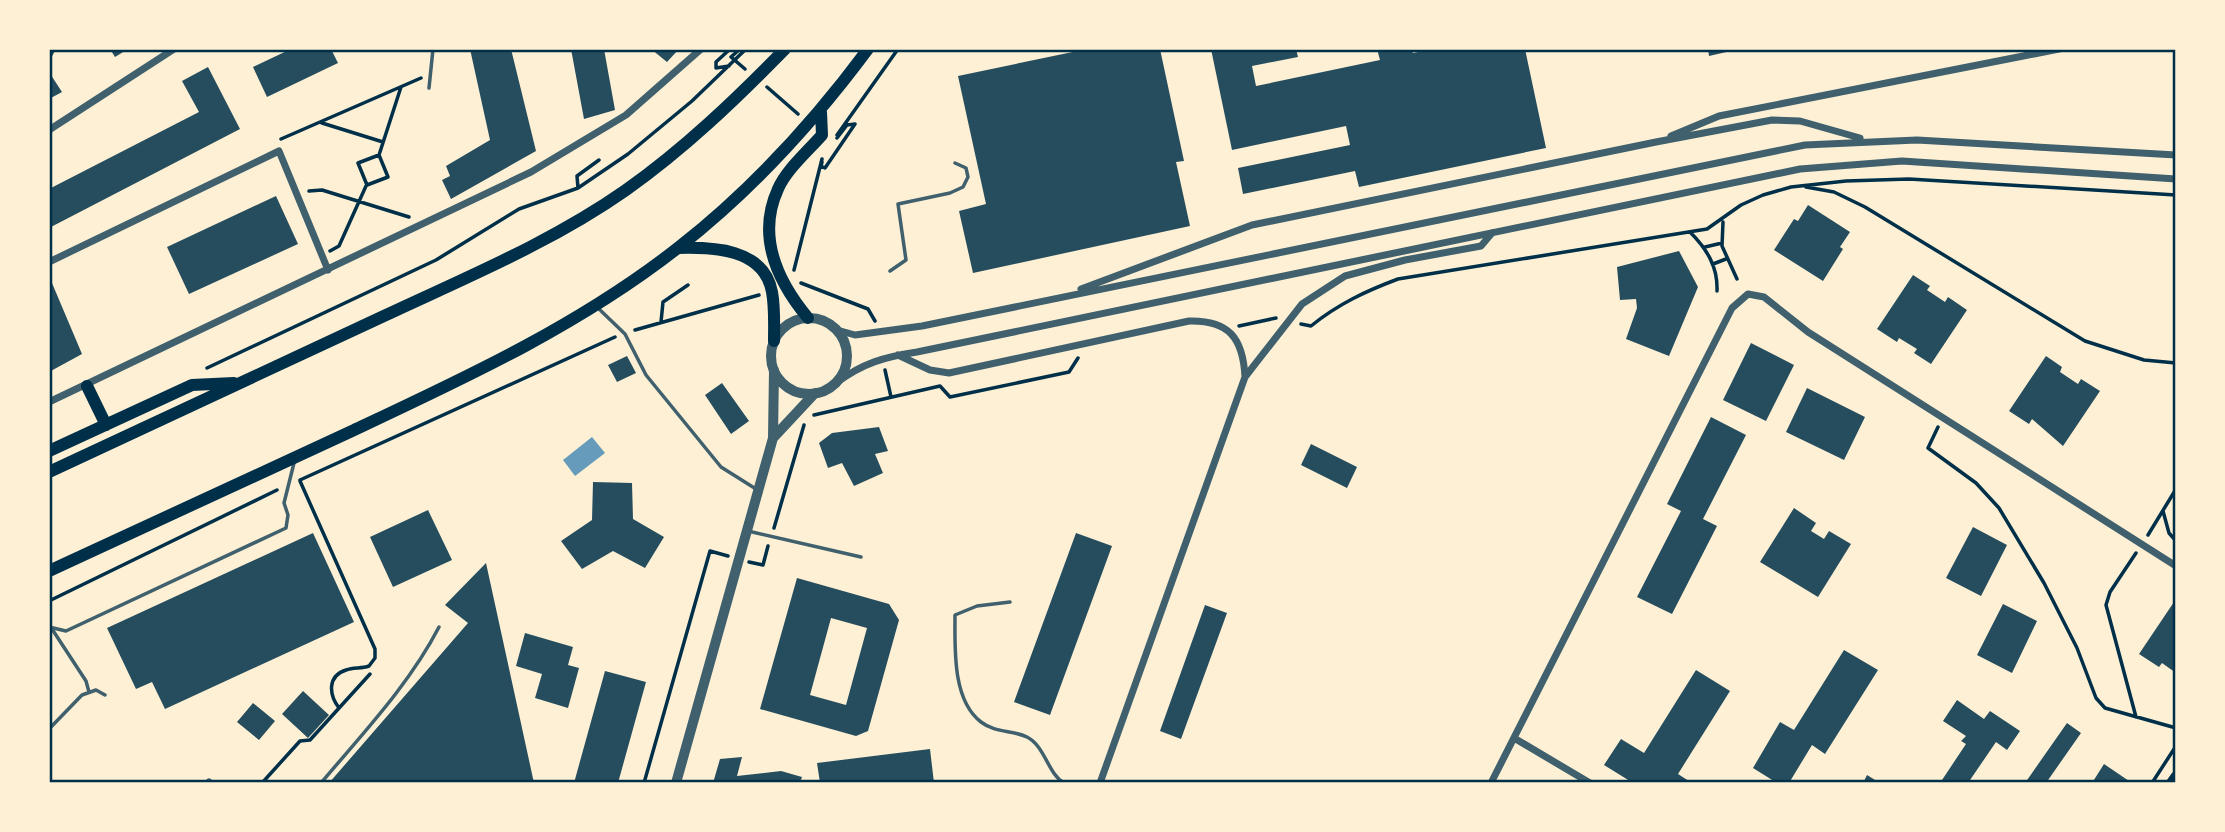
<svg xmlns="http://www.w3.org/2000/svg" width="2225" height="832" viewBox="0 0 2225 832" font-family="Helvetica,sans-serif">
<rect width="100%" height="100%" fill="#fdf0d5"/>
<path fill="#669bbc" d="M592,437L605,453L575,476L563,460Z"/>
<path fill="#264d5e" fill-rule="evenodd" d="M49,49H56L49,62Z
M110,49H128L115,57Z
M291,49H331L338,63L267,97L253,67Z
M470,49H511L536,151L451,199L442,180L450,176L446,166L490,140Z
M571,49H604L615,110L584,119Z
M651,49H679L667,62Z
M1087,49H1160L1184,161L1176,162L1190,226L973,273L959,211L986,204L958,76Z
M1211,49H1296L1298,57L1252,66L1256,86L1380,60L1377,49H1412L1413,53L1433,49H1525L1546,148L1359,187L1355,171L1243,194L1238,168L1350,145L1346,126L1232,150Z
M1708,49H1735V50L1709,56Z
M208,67L240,129L49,228V189L199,112L182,81Z
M49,72L62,92L49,99Z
M276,196L298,244L189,294L167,247Z
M1808,205L1850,232L1840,247L1843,249L1823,281L1774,250L1794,219L1798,221Z
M1679,251L1698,287L1669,356L1626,339L1637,308L1636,299L1620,300L1617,267Z
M1913,275L1930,286L1927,290L1945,302L1948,297L1967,310L1931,364L1914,353L1917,349L1899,338L1897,342L1877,329Z
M49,276L82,354L49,372Z
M1751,343L1794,365L1766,421L1723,400Z
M627,356L636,373L617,382L608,365Z
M2046,356L2062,367L2060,372L2078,384L2081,379L2100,391L2063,446L2032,419L2029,424L2009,411Z
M722,383L749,421L731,434L705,395Z
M1807,388L1865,417L1844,460L1786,432Z
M1711,417L1746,435L1703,519L1717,526L1672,614L1637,597L1681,511L1667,504Z
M879,427L888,451L875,454L883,473L854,486L842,463L828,468L819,443L832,433Z
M1311,444L1357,467L1347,488L1301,465Z
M593,482L632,483L633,519L664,537L645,568L613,551L582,569L561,541L592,520Z
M1794,508L1816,523L1811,531L1824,539L1829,531L1851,544L1818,597L1760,562Z
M428,510L452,560L393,587L370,537Z
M1973,527L2007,545L1981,596L1946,578Z
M313,533L354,622L165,709L152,682L136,689L107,628Z
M1076,533L1112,546L1050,715L1014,702Z
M486,563L534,783H329L468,623L445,605Z
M797,578L889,604L899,620L868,731L856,736L760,709ZM831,618L867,628L846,705L810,695Z
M2176,599V673L2162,663L2159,667L2139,654Z
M2003,604L2037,621L2012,673L1977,655Z
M1205,605L1227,613L1181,739L1160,731Z
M525,633L573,647L568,665L579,668L568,708L535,698L542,674L516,666Z
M1844,650L1878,670L1825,754L1812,745L1789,783H1777L1753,768L1780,722L1794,730Z
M1696,670L1730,691L1678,774L1692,783H1633L1604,765L1621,739L1644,753Z
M605,671L646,682L618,783H574Z
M303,691L329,715L308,738L282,714Z
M1957,700L1984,719L1990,711L2020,731L2007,750L1996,742L1968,783H1940L1966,744L1961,741L1966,736L1943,721Z
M253,703L275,721L259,740L237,722Z
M2067,723L2081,733L2046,783H2025Z
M930,749L934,783H820L817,763Z
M742,757L737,776L781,771L802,777L800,783H713L720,759Z
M2104,764L2132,783H2092Z
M1867,775L1880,783H1863Z"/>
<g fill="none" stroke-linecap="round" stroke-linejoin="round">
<path stroke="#003049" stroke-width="3.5" d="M740,49L731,57L745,69
M729,66L716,68V62L730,49
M767,87L798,114
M322,123L383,142
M837,135L898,49
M281,139L421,78
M379,155L388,177L367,185L358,163Z
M379,155L401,87
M822,162L821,166L825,168L855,124L847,125L837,138
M1806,187L1834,192L1865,207L2085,341L2144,360L2176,363
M578,188L577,176L599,160
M309,191L322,190L409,217
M1723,222L1722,246L1737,279
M1690,232C1707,249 1718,267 1717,291
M1705,247L1722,243
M330,251L339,246L366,186
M1713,264L1726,259
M794,270L822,159
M801,283L868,309L875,321
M661,322L663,302L688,285
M1301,324L1311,326C1338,304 1366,291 1398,279L1707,229L1741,205L1763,195L1791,187L1846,181L1909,179L2176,195
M1239,326L1276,318
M635,330L759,295
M207,368L436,260L519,209L578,188L628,154L692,101L746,49
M885,370L891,397
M814,415L940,386L950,397L1069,372L1078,358
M1938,427L1928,448L1976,483L1999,508L2044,583L2077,648L2096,698L2105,708L2176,728
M300,480L615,337
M300,481L375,649V658L369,666C361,669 354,667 346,670C327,676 329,695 339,708
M2163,511L2169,533L2176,541
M774,528L804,425
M2148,535L2176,489
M2136,553L2110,592L2106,605L2136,717
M749,562L763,565L768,546
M49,601L277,490
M262,783L300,741L310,740L370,674
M644,783L710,551L728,556
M2152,783L2176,746"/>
<path stroke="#3f606c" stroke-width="3.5" d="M429,88L433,49
M890,271L906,260L898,204L950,193L963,187L968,177L966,168L955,163
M598,308L625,334L646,375L721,467L756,489
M748,531L861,557
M1010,602L977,606L955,615C955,648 952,700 981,722C995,733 1013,730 1027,737C1045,746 1048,774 1064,783
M49,627L66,631L286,528L288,515L284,503L294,463
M52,629L86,681L89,692
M49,729L82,695L96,690L105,695
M321,783C363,733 409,685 439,627"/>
<path stroke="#3f606c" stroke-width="7" d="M49,130L174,49
M1671,136L1719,116L2059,49
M49,262L279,151L328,270
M1081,289L1252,225L1656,142L1772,120L1800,121L1860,138
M837,330L855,335L922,326L1805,145L1917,140L2176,155
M898,355L930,370L949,373L1189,321C1229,320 1243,338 1245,377
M836,383C863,363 884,357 917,352L1800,169L1902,161L2176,179
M49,402L531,172L626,115L701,49
M1514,738L1590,783
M209,782L210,783
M1100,783L1245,377L1302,304L1345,276L1405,260L1481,246L1492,233
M1491,783L1732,308L1748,294L1764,297L1808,332L2176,566"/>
<path stroke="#3f606c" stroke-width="10" d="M771 356a38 38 0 1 1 76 0a38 38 0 1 1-76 0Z
M773,438L815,393
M676,783L773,438L774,370"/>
<path stroke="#003049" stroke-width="10" d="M2171,783L2176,776"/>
<path stroke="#003049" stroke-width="12" d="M678,248C712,247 764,248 772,292C775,308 774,325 774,341
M808,318C778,282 756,237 778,189C786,170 808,151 822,135L821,112
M87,386L106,425
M49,451L192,385L234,383
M49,472C161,420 274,367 386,315C467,277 552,242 626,190C684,149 735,100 785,49
M49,571C150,524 251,477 352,431C465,378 580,325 679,247C752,190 813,123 868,49"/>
</g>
<rect width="2225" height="832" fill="none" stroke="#fdf0d5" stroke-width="102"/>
<rect x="51" y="51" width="2123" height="730" fill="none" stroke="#003049" stroke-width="2.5"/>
</svg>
